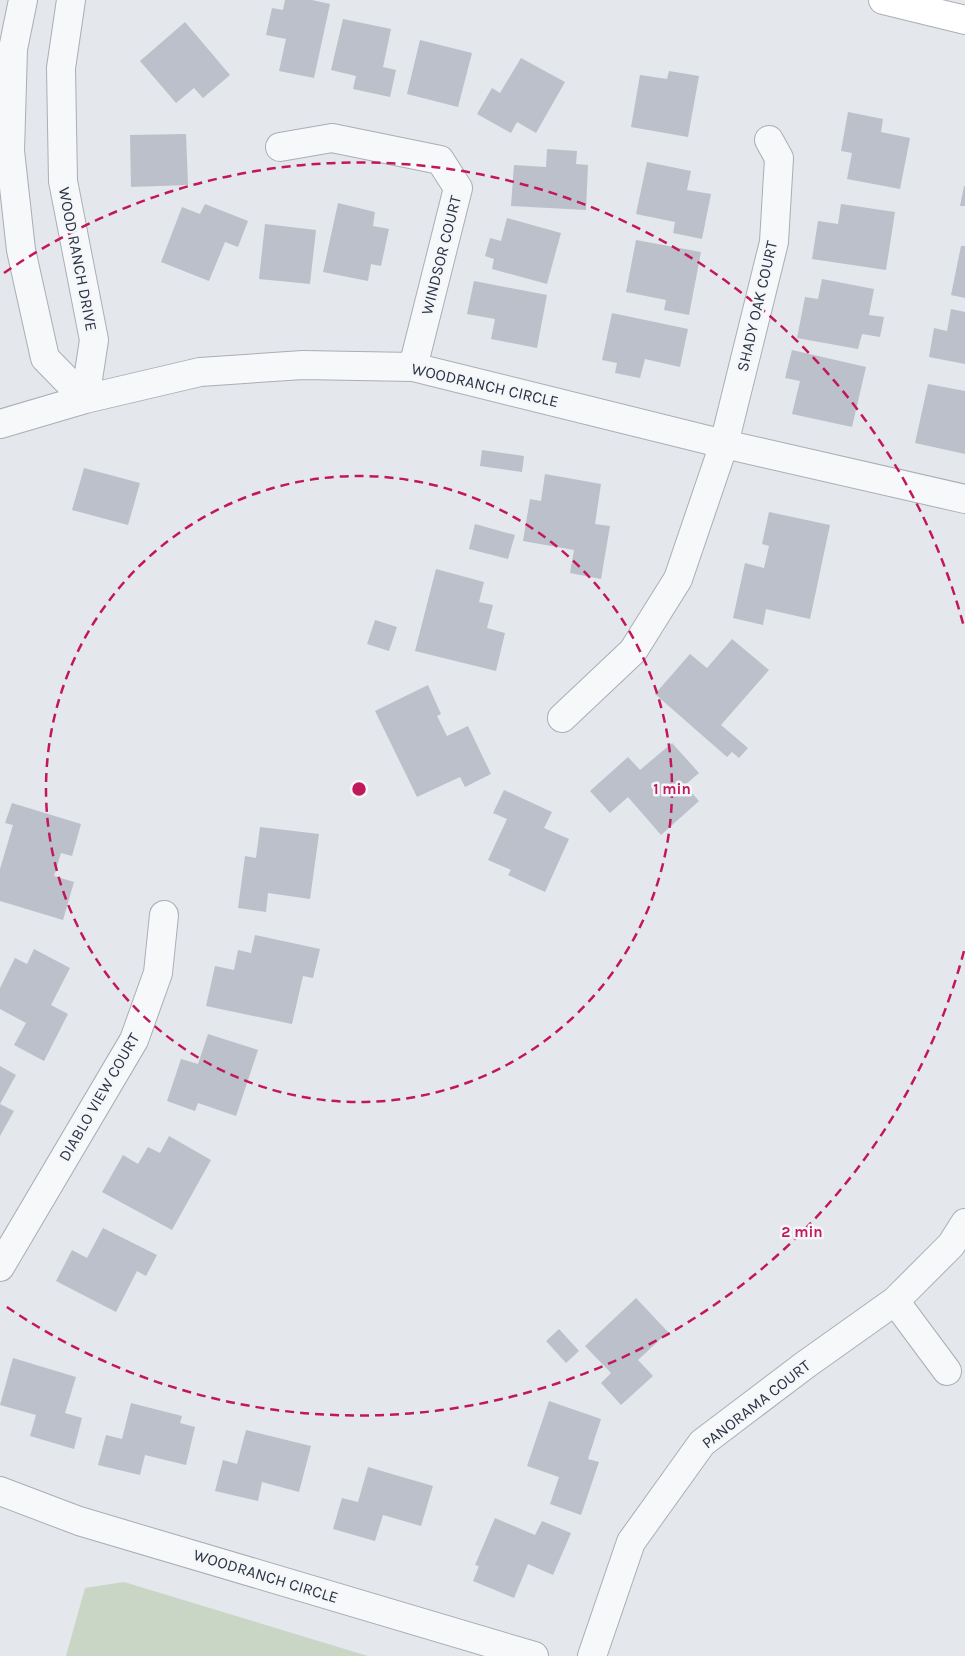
<svg xmlns="http://www.w3.org/2000/svg" width="965" height="1656" viewBox="0 0 965 1656" font-family="Karla,sans-serif">
<rect width="100%" height="100%" fill="#e4e7ec"/>
<path fill="#c9d6c5" d="M124,1582L368,1656H369H66L85,1588Z"/>
<path fill="#bbc0ca" d="M285,0H312L330,4L314,78L279,71L286,39L266,35L272,8L283,10Z
M343,19L391,29L383,67L396,70L390,97L353,89L356,76L331,70Z
M185,22L230,75L203,98L194,88L176,103L140,61Z
M420,40L472,53L458,107L407,94Z
M521,58L565,82L536,133L517,122L511,133L477,114L492,88L500,93Z
M669,71L699,76L688,137L631,127L640,75L667,79Z
M848,112L883,119L881,132L910,138L900,189L847,179L852,153L841,151Z
M186,134L188,185L131,187L130,135Z
M547,149L577,151L576,164L588,165L586,210L511,206L514,165L546,167Z
M647,162L691,171L687,190L711,194L702,239L673,233L675,222L636,214Z
M964,186H965V206H960Z
M338,203L375,212L373,226L389,229L381,266L371,264L368,281L323,272Z
M205,204L248,221L238,247L225,242L209,281L161,262L182,207L200,214Z
M841,204L895,212L886,270L812,259L818,221L838,224Z
M507,218L561,233L547,284L492,269L494,259L485,256L490,238L501,241Z
M265,224L316,230L310,284L259,279Z
M636,240L701,252L689,315L664,310L666,300L626,292Z
M961,246H965V298L951,295Z
M822,279L874,289L869,315L884,317L880,337L862,334L858,349L797,338L805,297L818,299Z
M474,281L547,295L537,348L491,339L495,319L467,314Z
M951,309L965,312V364L929,357L934,328L947,331Z
M612,313L688,329L680,367L645,359L640,378L615,373L617,363L602,360Z
M792,350L866,367L852,427L792,414L800,381L785,378Z
M928,384L965,391V454L915,443Z
M482,450L524,456L522,472L480,466Z
M84,468L140,483L128,525L72,510Z
M545,474L601,484L595,524L610,526L601,579L570,573L574,550L523,541L530,499L541,501Z
M769,512L830,525L810,619L766,609L763,625L733,618L745,563L764,568L769,546L762,544Z
M475,524L515,535L508,559L469,549Z
M436,569L484,582L479,602L493,605L487,628L505,633L496,671L415,651Z
M375,620L397,627L389,651L367,644Z
M732,639L769,670L721,725L748,748L739,758L732,752L727,757L655,694L690,654L707,668Z
M428,685L441,714L437,716L447,736L468,726L491,774L465,787L460,777L417,797L375,711Z
M672,743L699,773L685,785L699,801L661,835L628,797L610,813L590,791L628,757L640,770Z
M504,790L552,812L544,828L569,839L545,892L508,875L511,870L488,860L507,819L493,813Z
M12,803L81,824L72,856L61,853L54,876L74,882L63,920L0,901V869L13,825L5,823Z
M260,827L319,834L310,899L268,893L266,912L238,908L245,856L256,858Z
M255,935L320,949L313,978L303,976L292,1024L206,1006L215,966L234,970L238,950L251,953Z
M34,949L70,968L51,1005L68,1014L44,1061L14,1045L26,1023L0,1009V988L15,958L27,964Z
M208,1034L258,1050L236,1116L198,1103L195,1111L167,1101L181,1059L198,1064Z
M0,1066L16,1075L0,1104L14,1111L0,1136Z
M169,1136L211,1160L172,1230L102,1192L123,1155L138,1164L148,1147L160,1153Z
M103,1228L157,1255L146,1276L137,1271L116,1312L56,1281L72,1250L87,1258Z
M636,1298L668,1332L638,1360L653,1376L621,1405L601,1383L611,1373L585,1346Z
M559,1329L579,1351L566,1363L546,1341Z
M13,1358L76,1377L65,1413L82,1418L74,1449L30,1436L36,1415L0,1405Z
M549,1401L601,1419L588,1459L599,1462L581,1515L550,1504L559,1477L527,1466Z
M131,1403L182,1416L180,1423L195,1427L186,1465L145,1455L140,1475L98,1465L106,1435L122,1439Z
M246,1430L311,1446L299,1492L262,1482L258,1501L215,1491L223,1460L237,1464Z
M368,1467L433,1486L421,1526L383,1515L375,1541L333,1529L342,1498L358,1502Z
M495,1518L535,1535L542,1521L571,1533L553,1575L528,1564L514,1598L473,1581L479,1566L475,1565Z"/>
<g fill="none" stroke-linecap="round" stroke-linejoin="round">
<defs>
<path id="street" d="M23,0L13,49L10,151L21,250L45,358L85,399
M71,0L61,68L63,181L94,340L85,399
M280,147L332,138L440,160L458,188L413,367
M0,424L85,399L200,372L303,365L413,367L724,444L965,499
M562,718L633,651L678,579L724,444L774,242L779,158L769,140
M0,1267L134,1040L158,973L164,915
M895,1301L947,1371
M0,1491L79,1521L534,1656
M592,1656L631,1542L702,1443L805,1365L895,1301L951,1245L965,1223"/>
<path id="secondary" d="M883,0L965,20"/>
</defs>
<use href="#street" stroke="#a9aeb7" stroke-width="30"/>
<use href="#secondary" stroke="#a9aeb7" stroke-width="30"/>
<use href="#street" stroke="#f7f8fa" stroke-width="28"/>
<use href="#secondary" stroke="#fff" stroke-width="28"/>
</g>
<g fill="none" stroke="#c2185b" stroke-width="2.5" stroke-dasharray="9 6">
<circle cx="359" cy="789" r="313"/>
<path d="M964 951A626 626 0 0 1 4 1305M4 273A626 626 0 0 1 964 627"/>
</g>
<g text-anchor="middle" dominant-baseline="central" stroke-width="5" stroke-linejoin="round" paint-order="stroke">
<g font-size="16" fill="#2b3445" stroke="#f4f6f9">
<text transform="translate(441 255) rotate(-76)">WINDSOR COURT</text>
<text transform="translate(78 259) rotate(79)">WOOD RANCH DRIVE</text>
<text transform="translate(757 306) rotate(-77)">SHADY OAK COURT</text>
<text transform="translate(485 385) rotate(13)">WOODRANCH CIRCLE</text>
<text transform="translate(99 1097) rotate(-60)">DIABLO VIEW COURT</text>
<text transform="translate(756 1404) rotate(-38)">PANORAMA COURT</text>
<text transform="translate(266 1576) rotate(17)">WOODRANCH CIRCLE</text>
</g>
</g>
<circle cx="359" cy="789" r="8" fill="#c2185b" stroke="#f4f6f9" stroke-width="2.5"/>
<g font-size="15" text-anchor="middle" font-weight="bold" fill="#c2185b" stroke="#f4f6f9" stroke-width="5" stroke-linejoin="round" paint-order="stroke">
<text x="672" y="794">1 min</text>
<text x="802" y="1237">2 min</text>
</g>
</svg>
